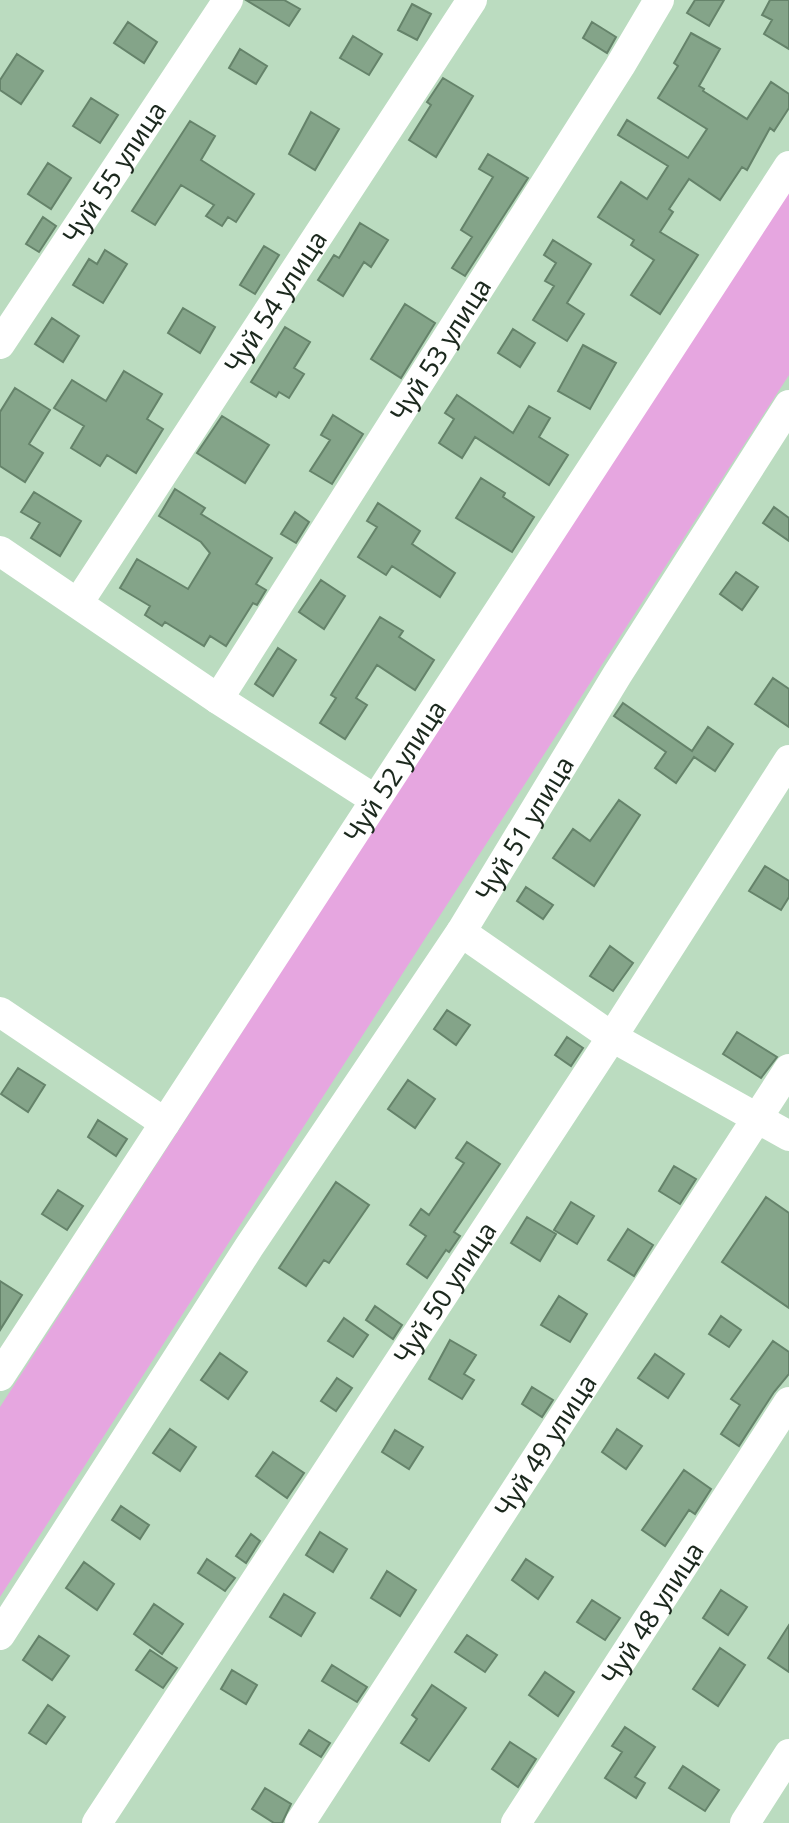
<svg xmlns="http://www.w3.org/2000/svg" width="789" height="1823" viewBox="0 0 789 1823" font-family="'Noto Sans',sans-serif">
<rect width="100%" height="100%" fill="#bbdcc0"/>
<path fill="#e6a6e0" d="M789,185V375L0,1597V1407Z"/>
<path fill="#84a489" stroke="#65836a" stroke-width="2" d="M246,0H284L300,9L289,26Z
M695,0H724L709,26L687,13Z
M770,0H789V49L764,34L772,20L762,15Z
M412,4L431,14L417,40L398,30Z
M128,22L157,42L144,63L114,43Z
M592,22L616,37L607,53L583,38Z
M691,33L720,49L699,86L704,89L703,91L747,119L771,82L789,94V108L774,131L770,128L747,170L742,167L720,200L689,179L669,209L673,212L660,232L698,255L660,314L631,295L654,260L631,245L634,240L598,217L621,182L647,199L668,166L618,135L627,120L688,158L707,129L658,98L678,66L674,63Z
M353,36L382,54L369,75L340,58Z
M240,49L267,66L256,84L229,68Z
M17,54L43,71L21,104L0,90V80Z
M443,78L473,96L436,157L409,140L431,105L427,102Z
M91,98L118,115L100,143L73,126Z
M311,112L339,129L315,170L289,154Z
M190,121L215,136L201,160L254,194L236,222L228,217L222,226L206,216L214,205L181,185L155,225L132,211Z
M488,154L528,178L465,276L452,268L472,237L461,230L493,177L479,169Z
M48,163L71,178L51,209L28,194Z
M43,217L56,226L39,252L26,244Z
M360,223L388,240L371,267L364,262L343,296L318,280L334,255L339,258Z
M553,240L591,264L567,303L584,314L567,341L533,320L554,286L545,281L556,263L544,255Z
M264,246L279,255L255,294L240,285Z
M105,250L127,264L103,303L73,285L89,259L97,264Z
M405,304L435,323L401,378L371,359Z
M183,308L215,327L200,353L168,333Z
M52,318L79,336L63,362L35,344Z
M285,327L310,342L294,368L304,374L289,398L279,392L276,397L251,382Z
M513,329L535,343L520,367L498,353Z
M583,345L616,363L590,409L558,391Z
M124,371L162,394L147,419L163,429L136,473L107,455L100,466L71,448L84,426L54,408L72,380L106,401Z
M15,388L50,410L29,444L43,453L25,482L0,466V412Z
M457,395L513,433L529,406L550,418L539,437L568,455L549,485L475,437L462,458L439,443L454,419L445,413Z
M333,415L363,434L332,484L310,471L330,440L321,435Z
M222,416L269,445L245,483L197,453Z
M481,478L505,493L503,497L534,517L512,552L456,518Z
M175,489L205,508L201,514L272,558L256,584L266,590L257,605L253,603L226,646L210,636L204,646L165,622L162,626L145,615L150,606L120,588L137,559L188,589L210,553L201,542L159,516Z
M34,492L81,521L60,556L31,538L40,523L21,512Z
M378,503L420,531L412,544L455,573L440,597L392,566L386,575L358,557L377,527L367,521Z
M774,507L789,518V541L763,523Z
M295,512L309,522L296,543L281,534Z
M736,572L758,587L742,610L720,594Z
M321,580L345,596L324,629L299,612Z
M380,617L403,631L399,637L434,660L415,690L377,665L356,698L367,705L345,739L320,723L336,698L331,695Z
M278,648L296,660L273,696L255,684Z
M773,678L789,689V727L755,704Z
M623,703L692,751L708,727L733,744L715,771L694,757L676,783L655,768L666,752L614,716Z
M619,800L640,815L594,886L553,858L573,829L590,841Z
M765,866L789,881V897L781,910L749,891Z
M526,887L553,905L543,919L517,901Z
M610,946L633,963L613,991L590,976Z
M447,1010L470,1025L456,1045L434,1029Z
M737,1032L777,1057L761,1078L723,1054Z
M567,1037L583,1048L571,1066L555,1055Z
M18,1068L45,1085L28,1112L1,1094Z
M408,1080L435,1099L415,1128L388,1109Z
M98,1120L127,1139L116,1156L88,1137Z
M467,1142L500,1164L454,1232L460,1236L449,1252L446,1250L427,1278L407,1264L426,1236L410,1225L421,1209L429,1215L464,1163L456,1158Z
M674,1166L696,1179L680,1204L659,1191Z
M336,1182L369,1205L329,1263L324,1260L306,1286L279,1268Z
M58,1190L83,1206L67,1230L42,1214Z
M766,1197L789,1213V1308L722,1262Z
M571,1202L594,1216L577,1244L554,1230Z
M527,1217L556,1234L540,1261L511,1243Z
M628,1229L653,1245L634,1276L608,1260Z
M0,1281L22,1295L0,1330Z
M559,1296L587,1314L570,1342L541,1325Z
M375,1306L402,1325L393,1339L366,1320Z
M721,1316L741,1330L729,1347L709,1334Z
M344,1318L368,1335L353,1357L328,1341Z
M450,1340L476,1355L464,1374L474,1380L462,1399L429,1379Z
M773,1341L789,1352V1374L774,1392L739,1446L721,1434L740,1405L731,1399Z
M220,1353L247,1372L228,1399L201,1380Z
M655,1354L684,1374L668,1398L638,1378Z
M337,1378L352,1388L336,1411L321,1401Z
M532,1387L553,1400L542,1417L522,1404Z
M170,1429L196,1447L180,1471L153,1453Z
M617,1429L642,1446L626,1469L602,1452Z
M395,1430L423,1447L409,1469L382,1452Z
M273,1452L304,1473L287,1498L256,1476Z
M684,1470L711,1489L695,1514L689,1510L665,1546L642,1530Z
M121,1506L149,1525L140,1539L112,1520Z
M320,1532L347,1549L333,1572L306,1555Z
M251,1534L260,1541L246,1563L236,1556Z
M207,1559L235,1578L225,1591L198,1573Z
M526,1559L553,1577L538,1599L512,1580Z
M84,1562L114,1584L97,1610L66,1588Z
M387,1571L416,1590L400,1616L371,1598Z
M721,1590L747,1607L728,1635L703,1618Z
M284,1594L315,1613L301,1636L270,1617Z
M592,1600L620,1618L605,1640L577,1622Z
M154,1604L183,1624L162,1654L134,1634Z
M789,1625V1672L768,1658Z
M467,1635L497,1655L485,1672L455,1652Z
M39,1636L69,1656L52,1680L23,1660Z
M720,1648L745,1665L718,1706L693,1689Z
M150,1650L177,1668L163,1688L136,1670Z
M332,1665L367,1687L357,1702L322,1681Z
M232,1670L257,1685L246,1704L221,1689Z
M545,1672L574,1692L558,1716L529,1695Z
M432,1685L466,1708L429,1761L401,1743L417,1719L412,1715Z
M48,1705L65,1717L46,1744L29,1733Z
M625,1727L655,1747L635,1777L645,1783L636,1798L605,1778L622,1752L612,1746Z
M309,1730L330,1743L321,1757L300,1744Z
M510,1742L536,1759L518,1787L492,1769Z
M683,1766L719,1790L705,1811L669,1788Z
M265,1788L291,1804L282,1823H274L252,1809Z"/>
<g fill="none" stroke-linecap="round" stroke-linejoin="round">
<g stroke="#fff" stroke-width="30">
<path id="s1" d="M0,344L228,0"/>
<path d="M0,551L218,699L374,799"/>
<path id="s2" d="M78,603L472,0"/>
<path id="s3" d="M218,699L620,66L659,0"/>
<path d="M461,932L612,1037L789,1136"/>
<path d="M0,1012L165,1123"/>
<path id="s4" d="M0,1376L789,166"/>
<path id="s5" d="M0,1635L249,1247L461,932L617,675L789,405"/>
<path id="s6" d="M97,1823L612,1037L789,760"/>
<path id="s7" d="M300,1823L789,1069"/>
<path id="s8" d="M516,1823L789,1402"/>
<path d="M745,1823L789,1754"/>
</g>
</g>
<g text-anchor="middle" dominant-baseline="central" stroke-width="8" stroke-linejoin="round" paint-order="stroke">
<g font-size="26" fill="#1b281d" stroke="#bbdcc0">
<text stroke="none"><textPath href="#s1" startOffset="206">Чуй 55 улица</textPath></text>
<text stroke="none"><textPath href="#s2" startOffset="360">Чуй 54 улица</textPath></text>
<text stroke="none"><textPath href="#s3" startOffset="414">Чуй 53 улица</textPath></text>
<text stroke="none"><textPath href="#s4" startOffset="722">Чуй 52 улица</textPath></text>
<text stroke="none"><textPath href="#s5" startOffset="962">Чуй 51 улица</textPath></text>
<text stroke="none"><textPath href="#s6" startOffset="634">Чуй 50 улица</textPath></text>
<text stroke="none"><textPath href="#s7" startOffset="450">Чуй 49 улица</textPath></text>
<text stroke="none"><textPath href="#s8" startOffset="250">Чуй 48 улица</textPath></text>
</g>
</g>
</svg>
